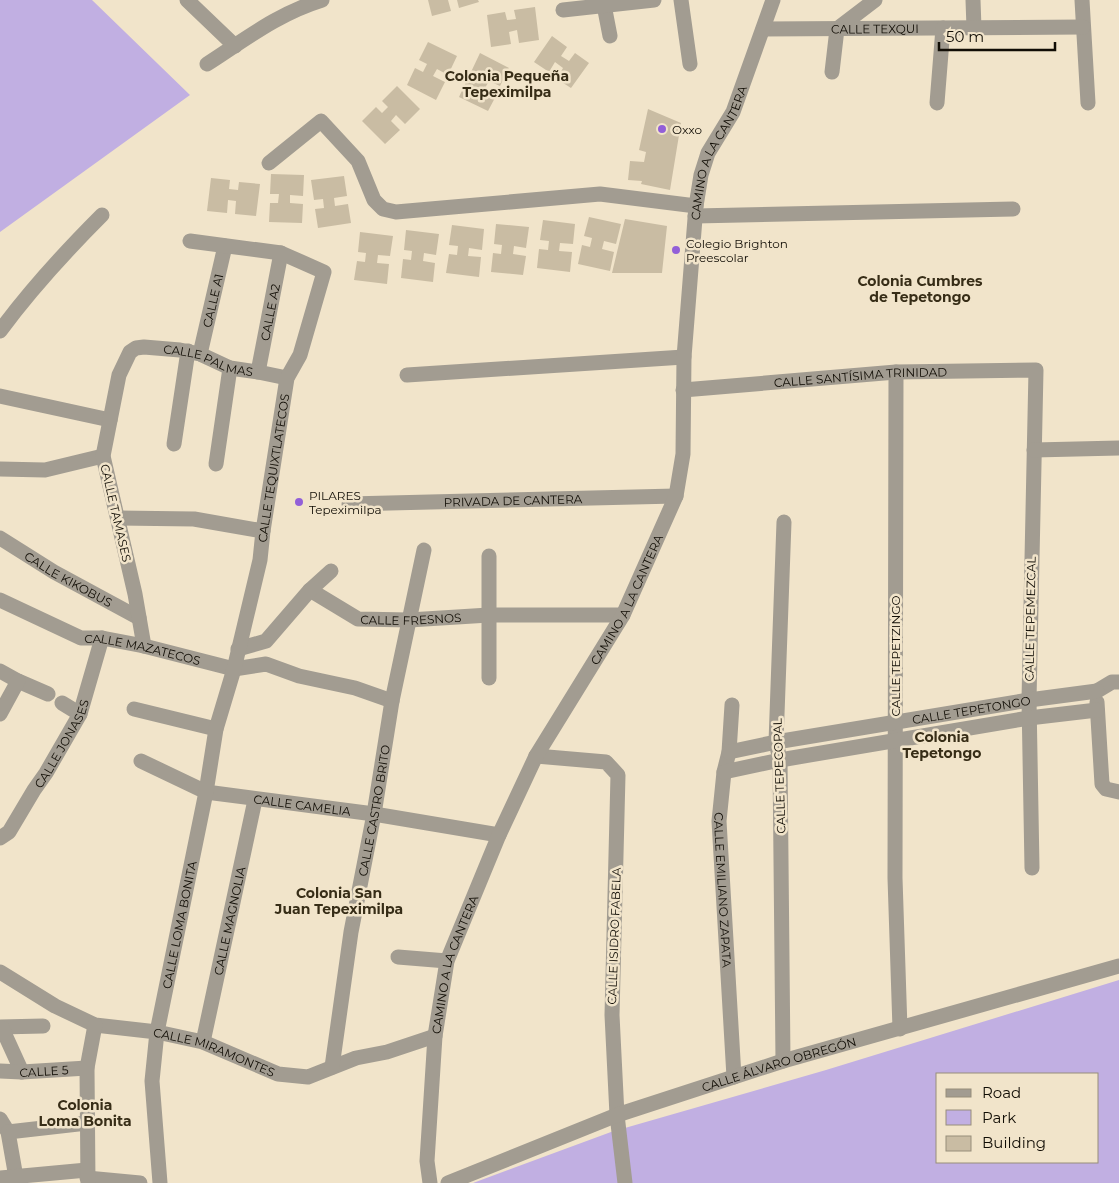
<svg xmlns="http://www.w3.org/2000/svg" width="1119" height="1183" viewBox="0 0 1119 1183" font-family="Montserrat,sans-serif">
<rect width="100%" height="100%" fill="#f1e4ca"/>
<path fill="#c1afe2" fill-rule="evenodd" d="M0,0H92L190,95L0,232Z
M1119,980V1183H473L611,1132L826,1070ZM938,1074H1098V1162H938Z"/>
<path fill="#c9bca3" d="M428,0H448L451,11L432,16Z
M457,0H478L479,2L459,8Z
M535,7L539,40L519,43L517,30L509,32L511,44L491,47L487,15L505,12L507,20L516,19L514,10Z
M552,36L567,47L561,56L569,61L575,53L589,63L571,88L557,79L563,68L555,62L549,72L534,62Z
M428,42L457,56L448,75L437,69L433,76L445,82L436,100L407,85L415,68L423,72L427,64L419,60Z
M480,53L509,68L500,86L489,81L485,88L497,94L488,111L459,97L467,80L474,84L478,75L471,72Z
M397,86L420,109L405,124L396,115L391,121L400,130L385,144L362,121L376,107L382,113L388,107L382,101Z
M648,109L681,123L670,190L641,184L642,181L628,180L630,161L644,162L646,152L639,150Z
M271,174L304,175L303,196L290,195V203L303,204L302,223L269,222L270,203H278L279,194H270Z
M344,176L347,196L334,198L335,206L348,204L351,223L318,228L315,209L324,208L323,199L314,200L311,180Z
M211,178L230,180L229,189L238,190L239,182L260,184L256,216L235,214L236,201L228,200L227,213L207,211Z
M589,217L621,224L616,244L604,241L602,249L614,252L610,271L578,264L582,245L590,247L592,238L584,236Z
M625,219L667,226L662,273H612Z
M543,220L575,224L573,244L560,243L559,251L572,252L570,272L537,268L539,249L548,250L549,241L540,240Z
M496,224L529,227L526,248L514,246L513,254L526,256L523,275L491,272L493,253L501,254L502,245L494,244Z
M452,225L484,229L482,250L469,248L468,256L481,257L479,277L446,273L449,254L457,255L458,246L449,245Z
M406,230L439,234L436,255L424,253L423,261L435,263L433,282L401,278L403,259L411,260L412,251L404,250Z
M360,232L393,236L390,256L378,255L377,263L389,264L387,284L354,280L357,261L365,262L366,253L358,252Z"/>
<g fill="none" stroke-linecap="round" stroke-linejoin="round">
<g stroke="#a29c91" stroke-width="15">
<path d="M187,0L235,46"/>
<path d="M681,0L690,64"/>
<path d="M973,0L974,28"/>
<path d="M1082,0L1088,103"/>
<path d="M604,5L610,36"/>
<path d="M563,10L654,0"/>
<path id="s1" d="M763,29L1083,27"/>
<path d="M207,64C246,39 277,14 322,0"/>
<path d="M832,72L837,29L875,0"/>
<path d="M937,103L943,28"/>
<path d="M269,163L321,121L358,161L374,200L383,209L396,212L600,194L696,206"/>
<path d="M695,216L1013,209"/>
<path d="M0,331C31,289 65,252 102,215"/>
<path id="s2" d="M200,354L225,246"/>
<path id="s3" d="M258,372L281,253"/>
<path d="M896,372L895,878L900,1029"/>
<path d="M407,375L684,357"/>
<path id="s4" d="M683,390L896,372L1036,370L1029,700L1032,868"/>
<path d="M0,396L110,420"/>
<path d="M174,444L188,351"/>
<path d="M1034,450L1119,448"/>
<path d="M216,464L230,368"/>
<path d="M0,469L45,470L103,456"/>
<path id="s5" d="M349,504L676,496"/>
<path d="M118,518L194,519L263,531"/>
<path id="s6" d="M0,538L54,572L139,618"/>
<path id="s7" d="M310,590L358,619L409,620L489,615H623"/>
<path id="s8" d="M0,600L81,638H102L144,646L234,669L266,664L299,676L355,688L392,701"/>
<path id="s9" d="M144,646L135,594L103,456L119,375L130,352L136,348L144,347L180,350L200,354L230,368L258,372L287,378"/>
<path d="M238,649L266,641L310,590L331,571"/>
<path d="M0,671L18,681L48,694"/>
<path d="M489,678V556"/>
<path d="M1097,691L1112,682H1119"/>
<path d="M1097,702L1102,784L1106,789L1119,792"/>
<path d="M62,703L80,714"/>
<path id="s10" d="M732,705L729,752L724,772L719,821L734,1077"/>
<path d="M134,709L216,729"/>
<path d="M0,714L18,681"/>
<path id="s11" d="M729,752L776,742L1029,700L1097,691"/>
<path d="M536,756L606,762L618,775L612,1015L617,1115L625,1183"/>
<path id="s12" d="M141,761L206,792L374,814L499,835"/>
<path d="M724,772L780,760L1029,718L1097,710"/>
<path id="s13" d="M0,838L9,832L34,790L46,773L80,714L102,638"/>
<path d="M398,957L447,961"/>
<path id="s14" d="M0,972L55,1006L95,1025L157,1032L203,1042L278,1074L308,1077L356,1058L387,1052L435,1036"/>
<path d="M0,1027L43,1026"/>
<path d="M2,1028L22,1072"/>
<path id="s15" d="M203,1042L255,800"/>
<path d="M783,1061L780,760L776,742L784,522"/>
<path id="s16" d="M332,1067L351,932L374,814L392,701L424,550"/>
<path id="s17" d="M0,1071L22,1072L87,1068"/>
<path d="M0,1119L8,1132L17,1183"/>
<path d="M8,1132L87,1123"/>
<path d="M0,1178L87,1170"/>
<path d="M87,1178L140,1183"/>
<path d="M88,1183L87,1068L95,1025"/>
<path id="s18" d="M160,1183L152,1081L157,1032L206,792L216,729L234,669L260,560L263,531L287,378L300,355L324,272L281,253L190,241"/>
<path id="s19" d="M430,1183L427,1161L435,1036L447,961L499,835L536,756L623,615L676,496L683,454L684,357L696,206L701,175L708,153L733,112L773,0"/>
<path id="s20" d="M448,1183L617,1115L783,1061L1119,966"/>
</g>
</g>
<g fill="#925fd8" stroke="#f1e4ca" stroke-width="2">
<circle cx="662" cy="129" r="5"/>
<circle cx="676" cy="250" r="5"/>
<circle cx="299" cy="502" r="5"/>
</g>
<g text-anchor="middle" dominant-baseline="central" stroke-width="5" stroke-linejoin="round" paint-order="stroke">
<g font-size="12" fill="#110d05" stroke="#f1e4ca">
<text stroke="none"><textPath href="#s1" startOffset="112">CALLE TEXQUI</textPath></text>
<text stroke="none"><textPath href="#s19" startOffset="1092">CAMINO A LA CANTERA</textPath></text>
<text stroke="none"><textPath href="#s2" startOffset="55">CALLE A1</textPath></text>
<text stroke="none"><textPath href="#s3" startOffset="61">CALLE A2</textPath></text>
<text stroke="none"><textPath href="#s9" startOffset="384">CALLE PALMAS</textPath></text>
<text stroke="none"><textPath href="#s4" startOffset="178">CALLE SANTÍSIMA TRINIDAD</textPath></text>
<text stroke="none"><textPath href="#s18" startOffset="728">CALLE TEQUIXTLATECOS</textPath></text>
<text stroke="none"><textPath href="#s5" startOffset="164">PRIVADA DE CANTERA</textPath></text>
<text transform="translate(116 513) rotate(77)">CALLE TAMASES</text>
<text stroke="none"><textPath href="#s6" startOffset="80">CALLE KIKOBUS</textPath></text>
<text stroke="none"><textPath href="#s19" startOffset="628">CAMINO A LA CANTERA</textPath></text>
<text stroke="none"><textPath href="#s7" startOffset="109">CALLE FRESNOS</textPath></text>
<text transform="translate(1030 619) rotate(-89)">CALLE TEPEMEZCAL</text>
<text stroke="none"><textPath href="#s8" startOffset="152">CALLE MAZATECOS</textPath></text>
<text transform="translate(895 656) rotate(-90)">CALLE TEPETZINGO</text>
<text stroke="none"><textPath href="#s11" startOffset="246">CALLE TEPETONGO</textPath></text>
<text stroke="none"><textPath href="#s13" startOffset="114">CALLE JONASES</textPath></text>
<text transform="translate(779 776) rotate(-92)">CALLE TEPECOPAL</text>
<text stroke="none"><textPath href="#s12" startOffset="169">CALLE CAMELIA</textPath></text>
<text stroke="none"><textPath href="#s16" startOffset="260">CALLE CASTRO BRITO</textPath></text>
<text stroke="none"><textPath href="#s10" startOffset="186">CALLE EMILIANO ZAPATA</textPath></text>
<text stroke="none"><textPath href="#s15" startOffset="124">CALLE MAGNOLIA</textPath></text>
<text stroke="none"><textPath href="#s18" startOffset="261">CALLE LOMA BONITA</textPath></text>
<text transform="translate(614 936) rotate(-88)">CALLE ISIDRO FABELA</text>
<text stroke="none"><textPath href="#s19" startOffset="222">CAMINO A LA CANTERA</textPath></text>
<text stroke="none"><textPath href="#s14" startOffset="232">CALLE MIRAMONTES</textPath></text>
<text stroke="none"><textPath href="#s20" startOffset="352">CALLE ÁLVARO OBREGÓN</textPath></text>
<text stroke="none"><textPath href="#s17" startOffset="44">CALLE 5</textPath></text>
</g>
<g font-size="12" fill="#110d05" stroke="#f1e4ca" text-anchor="start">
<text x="672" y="129">Oxxo</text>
<text x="686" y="243">Colegio Brighton<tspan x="686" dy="14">Preescolar</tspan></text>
<text x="309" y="495">PILARES<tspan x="309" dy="14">Tepeximilpa</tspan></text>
</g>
<g font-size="14" font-weight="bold" fill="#372d17" stroke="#f1e4ca">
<text x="507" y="76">Colonia Pequeña<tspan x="507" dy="16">Tepeximilpa</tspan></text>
<text x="920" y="281">Colonia Cumbres<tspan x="920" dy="16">de Tepetongo</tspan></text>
<text x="942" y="737">Colonia<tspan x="942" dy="16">Tepetongo</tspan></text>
<text x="339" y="893">Colonia San<tspan x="339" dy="16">Juan Tepeximilpa</tspan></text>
<text x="85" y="1105">Colonia<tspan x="85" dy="16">Loma Bonita</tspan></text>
</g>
</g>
<rect x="936" y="1073" width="162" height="90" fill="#f1e4ca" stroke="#978e7b"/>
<rect x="946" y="1089" width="25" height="8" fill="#a29c91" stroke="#978e7b"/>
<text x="982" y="1098" font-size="15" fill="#110d05">Road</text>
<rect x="946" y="1110" width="25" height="15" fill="#c1afe2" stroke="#978e7b"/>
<text x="982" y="1123" font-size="15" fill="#110d05">Park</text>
<rect x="946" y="1136" width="25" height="15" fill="#c9bca3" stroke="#978e7b"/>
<text x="982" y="1148" font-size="15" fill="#110d05">Building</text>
<path d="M939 42v8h116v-8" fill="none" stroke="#110d05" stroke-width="2.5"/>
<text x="946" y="42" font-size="15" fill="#110d05" stroke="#f1e4ca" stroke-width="4" paint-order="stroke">50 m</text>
</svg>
